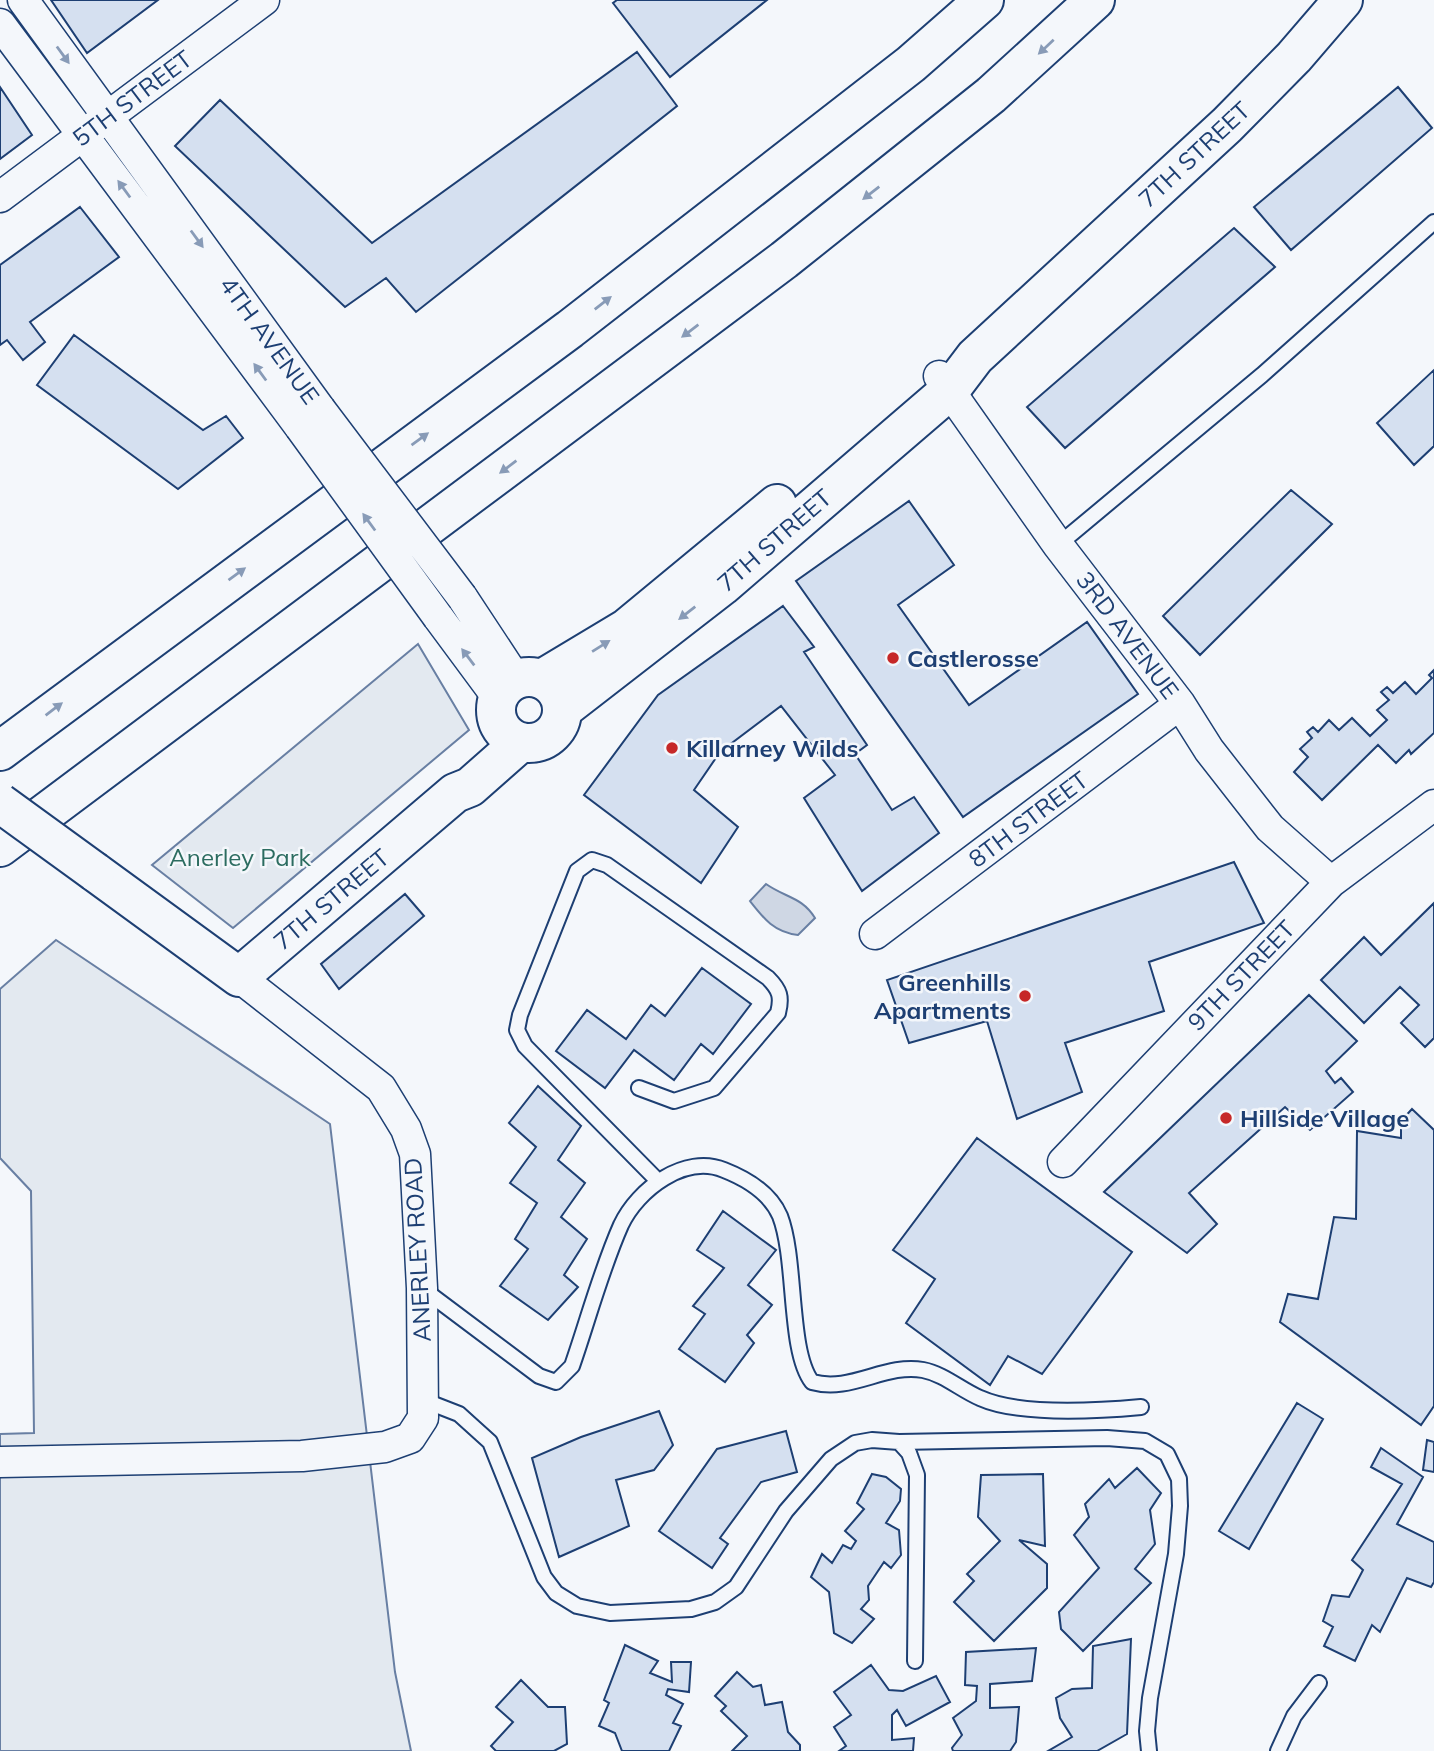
<svg xmlns="http://www.w3.org/2000/svg" width="1434" height="1751" viewBox="0 0 1434 1751" font-family="Mulish,sans-serif">
<rect width="100%" height="100%" fill="#f4f7fb"/>
<path fill="#e3e9f0" stroke="#687fa3" stroke-width="2" d="M418,644L469,730L233,928L152,865Z
M56,940L330,1124L395,1672L411,1751H0V1434L34,1433L31,1191L0,1158V989Z"/>
<path fill="#cfd7e4" stroke="#687fa3" stroke-width="2" d="M766,884C786,898 802,897 815,918L798,935C774,932 764,919 750,901Z"/>
<path fill="#d5e0f0" stroke="#1d3f73" stroke-width="2" d="M51,0H158L87,53Z
M617,0H767L670,77L613,3Z
M637,52L677,106L416,312L386,278L345,307L175,146L220,100L372,243Z
M0,87L32,135L0,159Z
M1398,87L1432,128L1291,250L1254,207Z
M80,207L119,257L30,322L45,342L23,360L7,340L0,345V265Z
M1234,228L1275,267L1065,448L1027,407Z
M74,335L203,430L226,416L243,438L178,489L37,385Z
M1434,370V446L1414,465L1377,423Z
M1291,490L1332,524L1200,655L1163,616Z
M909,501L954,565L898,605L969,705L1087,622L1138,694L963,817L796,581Z
M783,606L814,647L804,652L867,745L855,754L892,810L914,797L939,833L862,891L804,798L835,775L781,706L720,752L694,790L738,827L701,883L584,795L658,695Z
M1434,670V733L1411,754L1409,750L1396,763L1378,745L1322,800L1294,772L1308,757L1300,749L1312,738L1307,732L1313,727L1318,732L1329,720L1339,730L1352,718L1370,736L1387,720L1377,710L1389,700L1381,692L1387,687L1393,693L1405,682L1416,694L1432,678L1429,675Z
M1234,862L1264,923L1149,962L1164,1011L1065,1043L1082,1092L1017,1119L987,1021L909,1043L887,980Z
M405,894L424,916L339,989L321,964Z
M1434,903V1038L1425,1047L1401,1023L1419,1005L1400,987L1364,1023L1321,980L1364,937L1381,955Z
M702,968L751,1004L713,1054L701,1044L674,1080L634,1050L605,1088L556,1051L587,1010L626,1039L651,1005L665,1016Z
M1309,995L1357,1041L1326,1071L1335,1083L1341,1078L1353,1092L1310,1130L1285,1107L1189,1193L1217,1224L1187,1253L1104,1192Z
M538,1086L581,1126L558,1160L585,1183L561,1217L587,1239L564,1275L578,1287L548,1320L500,1286L528,1249L515,1239L537,1203L510,1183L536,1147L509,1123Z
M1412,1109L1434,1130V1406L1421,1425L1280,1322L1288,1294L1318,1299L1334,1217L1356,1219L1357,1131L1401,1138V1121Z
M977,1138L1132,1252L1042,1374L1008,1356L990,1385L906,1323L935,1279L893,1250Z
M723,1211L776,1250L748,1285L772,1305L747,1335L754,1343L725,1382L679,1349L705,1314L693,1306L724,1268L697,1250Z
M1297,1403L1323,1419L1249,1549L1219,1531Z
M659,1411L673,1445L654,1470L616,1480L629,1526L559,1557L532,1458L581,1437Z
M786,1431L797,1472L761,1482L720,1538L728,1544L712,1568L659,1531L717,1449Z
M1427,1440L1434,1442V1472L1423,1470Z
M1381,1448L1423,1477L1397,1524L1434,1542V1582L1431,1587L1407,1578L1380,1632L1372,1625L1355,1661L1324,1646L1333,1627L1323,1621L1332,1595L1349,1597L1363,1570L1352,1560L1402,1484L1371,1467Z
M1137,1468L1161,1493L1150,1510L1155,1544L1135,1569L1151,1583L1083,1651L1061,1629L1059,1612L1099,1568L1074,1535L1089,1517L1085,1504L1109,1479L1115,1488Z
M872,1474L886,1477L901,1489L900,1501L886,1523L899,1530L901,1555L891,1568L884,1562L868,1586L869,1600L861,1609L874,1619L852,1643L834,1633L829,1592L811,1577L822,1554L832,1563L843,1545L851,1549L856,1541L845,1531L864,1509L857,1503Z
M1043,1474L1045,1546L1019,1540L1047,1564V1588L994,1641L954,1602L974,1581L967,1574L1000,1541L978,1517L981,1475Z
M1131,1639L1127,1734L1097,1751H1048L1072,1737L1060,1718L1056,1698L1072,1689L1092,1688L1093,1646Z
M625,1645L658,1661L650,1673L672,1682L671,1662H691L689,1692L668,1689L666,1695L683,1704L673,1723L681,1726L669,1751H622L615,1733L599,1726L609,1703L604,1700Z
M1036,1648L1032,1681L990,1684V1708L1019,1707L1016,1742L1010,1751H953L952,1748L962,1735L953,1718L976,1701L977,1686L965,1685L966,1652Z
M871,1665L889,1690L903,1691L936,1676L950,1702L906,1726L897,1710L892,1715V1740L914,1738L913,1751H839L846,1746L834,1727L851,1715L834,1692Z
M737,1672L753,1687L761,1685L765,1705L782,1702L788,1732L800,1745V1751H732L747,1736L721,1711L726,1706L715,1696Z
M521,1680L548,1707H565L567,1744L554,1751H496L491,1746L513,1722L496,1707Z"/>
<g fill="none" stroke-linecap="round" stroke-linejoin="round">
<defs>
<path id="lane" d="M1058,545L1262,375L1434,222
M639,1088L674,1101L714,1088L778,1013C782,997 780,990 768,978L607,865L592,860L577,871L520,1015L517,1030L525,1046L658,1181
M423,1289L539,1376L556,1382L572,1366C588,1320 601,1270 621,1225C638,1189 685,1154 724,1170C747,1179 770,1193 780,1216C797,1260 788,1351 812,1382C851,1393 885,1363 923,1370C944,1374 961,1390 980,1398C1020,1416 1097,1411 1141,1407
M423,1400L459,1414L490,1442L544,1577L556,1593L577,1606L610,1613L691,1609L715,1602L736,1587L786,1511L831,1459L855,1443L872,1440L899,1442L909,1453L917,1475L915,1661
M899,1442L1107,1438L1145,1441L1167,1454L1179,1479L1180,1506L1176,1554L1150,1698L1147,1731L1149,1751
M1278,1751L1294,1716L1319,1683"/>
<path id="street" d="M23,0L320,409
M0,24L300,427
M0,197L264,0
M939,376L1058,545L1180,704L1209,750L1270,828L1331,882
M462,597L516,679
M438,617L498,698
M875,934L1180,704
M1063,1162L1331,882L1434,805
M0,1462L302,1456L385,1447L410,1438L423,1418L422,1288L415,1154L406,1129L381,1088L239,977"/>
<path id="secondary" d="M496 710a33 33 0 1 1 66 0a33 33 0 1 1-66 0Z
M542,679L627,628L777,504
M562,710L722,586L950,390L975,357L1227,125L1294,57L1343,0
M95,872L239,977L455,793L470,787L521,742"/>
<path id="highway" d="M0,751L570,329L911,64L984,0
M0,847L784,260L991,95L1095,0"/>
</defs>
<use href="#lane" stroke="#1d3f73" stroke-width="18"/>
<use href="#street" stroke="#1d3f73" stroke-width="33"/>
<use href="#secondary" stroke="#1d3f73" stroke-width="42"/>
<use href="#highway" stroke="#1d3f73" stroke-width="42"/>
<use href="#lane" stroke="#f4f7fb" stroke-width="14"/>
<use href="#street" stroke="#f4f7fb" stroke-width="30"/>
<use href="#secondary" stroke="#f4f7fb" stroke-width="38"/>
<use href="#highway" stroke="#f4f7fb" stroke-width="38"/>
<defs>
<path id="street-bridge" d="M320,409L462,597
M300,427L438,617"/>
<path id="secondary-bridge" d="M0,803L95,872"/>
</defs>
<use href="#street-bridge" stroke="#1d3f73" stroke-width="33" stroke-linecap="butt"/>
<use href="#secondary-bridge" stroke="#1d3f73" stroke-width="42" stroke-linecap="butt"/>
<use href="#street-bridge" stroke="#f4f7fb" stroke-width="30"/>
<use href="#secondary-bridge" stroke="#f4f7fb" stroke-width="38"/>
</g>
<defs><path id="oneway-solid" d="M-6-.8H1V-3.2L6.5 0L1 3.2V.8H-6Z" transform="scale(1.75)"/></defs>
<g fill="#889bb7">
<use href="#oneway-solid" transform="translate(1046 47) rotate(137)"/>
<use href="#oneway-solid" transform="translate(63 55) rotate(54)"/>
<use href="#oneway-solid" transform="translate(124 189) rotate(-126)"/>
<use href="#oneway-solid" transform="translate(871 193) rotate(142)"/>
<use href="#oneway-solid" transform="translate(197 239) rotate(54)"/>
<use href="#oneway-solid" transform="translate(603 303) rotate(-38)"/>
<use href="#oneway-solid" transform="translate(690 331) rotate(143)"/>
<use href="#oneway-solid" transform="translate(260 372) rotate(-126)"/>
<use href="#oneway-solid" transform="translate(420 439) rotate(-36)"/>
<use href="#oneway-solid" transform="translate(508 467) rotate(143)"/>
<use href="#oneway-solid" transform="translate(369 522) rotate(-126)"/>
<use href="#oneway-solid" transform="translate(237 574) rotate(-36)"/>
<use href="#oneway-solid" transform="translate(687 613) rotate(142)"/>
<use href="#oneway-solid" transform="translate(601 646) rotate(-32)"/>
<use href="#oneway-solid" transform="translate(468 657) rotate(-127)"/>
<use href="#oneway-solid" transform="translate(54 709) rotate(-37)"/>
</g>
<g fill="#c62828" stroke="#f4f7fb" stroke-width="2.5">
<circle cx="893" cy="658" r="7"/>
<circle cx="672" cy="748" r="7"/>
<circle cx="1025" cy="996" r="7"/>
<circle cx="1226" cy="1118" r="7"/>
</g>
<g text-anchor="middle" dominant-baseline="central" stroke-width="5" stroke-linejoin="round" paint-order="stroke">
<g font-size="24" fill="#1d3f73" stroke="#f4f7fb">
<text transform="translate(132 98) rotate(-37)">5TH STREET</text>
<text transform="translate(1194 154) rotate(-43)">7TH STREET</text>
<text transform="translate(270 340) rotate(54)">4TH AVENUE</text>
<text transform="translate(774 540) rotate(-41)">7TH STREET</text>
<text transform="translate(1128 635) rotate(53)">3RD AVENUE</text>
<text transform="translate(1028 819) rotate(-37)">8TH STREET</text>
<text transform="translate(331 899) rotate(-40)">7TH STREET</text>
<text transform="translate(1241 975) rotate(-46)">9TH STREET</text>
<text transform="translate(417 1250) rotate(-93)">ANERLEY ROAD</text>
</g>
<g font-size="24" font-weight="bold" fill="#1d3f73" stroke="#f4f7fb" text-anchor="start">
<text x="907" y="658">Castlerosse</text>
<text x="686" y="748">Killarney Wilds</text>
<text x="1011" y="982" text-anchor="end">Greenhills<tspan x="1011" dy="28">Apartments</tspan></text>
<text x="1240" y="1118">Hillside Village</text>
</g>
<g font-size="24" fill="#2c6c60" stroke="#f4f7fb">
<text x="240" y="857">Anerley Park</text>
</g>
</g>
</svg>
